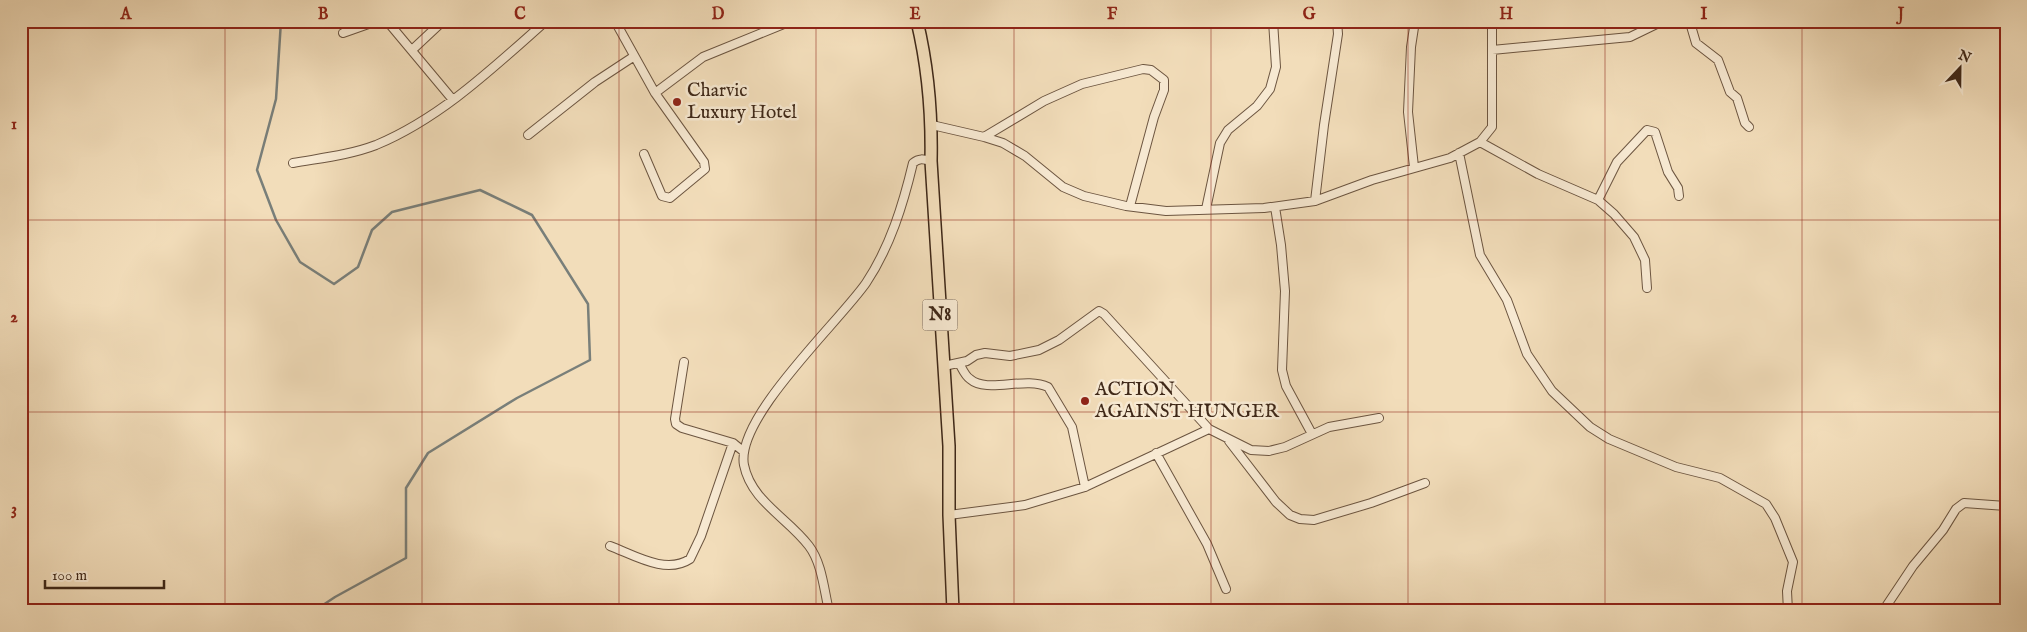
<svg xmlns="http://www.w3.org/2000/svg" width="2027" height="632" viewBox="0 0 2027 632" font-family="'IM FELL English',serif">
<rect width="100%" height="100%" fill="#f2ddba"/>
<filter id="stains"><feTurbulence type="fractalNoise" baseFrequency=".004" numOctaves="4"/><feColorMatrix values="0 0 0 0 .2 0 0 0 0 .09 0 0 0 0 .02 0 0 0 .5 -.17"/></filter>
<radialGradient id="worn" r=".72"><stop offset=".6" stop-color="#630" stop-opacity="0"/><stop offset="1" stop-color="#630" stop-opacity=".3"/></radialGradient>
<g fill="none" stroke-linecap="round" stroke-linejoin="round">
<path stroke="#797f7a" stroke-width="2.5" d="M281,21L276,99L257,170L276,220L300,262L334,284L358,267L372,230L392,212L480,190L532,215L588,304L590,360L517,398L428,453L406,488V558L335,597L314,611"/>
<defs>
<path id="minor" d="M387,21L453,100
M615,21L655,93L704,162L705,169L670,198L662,196L644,154
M1687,21L1691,26L1696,43L1718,60L1730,92L1737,98L1745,123L1749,127
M343,33L377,21
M412,50L443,21
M1492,50L1630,37L1663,21
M655,93L703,57L791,21
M932,125L984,137L1003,143L1025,156L1063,187L1084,196L1126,206L1166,211L1264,208L1315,201L1372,180L1450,158L1480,142L1492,127V21
M528,135L595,82L633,57
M984,137L1044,101L1082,84L1143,69L1151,70L1164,80V90L1154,117L1130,206
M1480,142L1538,174L1598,200L1614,214L1634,237L1645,260L1647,288
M1459,153L1480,255L1507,300L1527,354L1552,391L1590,427L1609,439L1676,467L1720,478L1766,504L1775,518L1793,562L1787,591L1788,611
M293,163C321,158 350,155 376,145C441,118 494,67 546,21
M1414,167L1408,112L1411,47L1415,21
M1598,200L1617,162L1647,130L1655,132L1668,172L1678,188L1679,196
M1315,201L1324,125L1338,34L1337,21
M1275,207L1281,245L1285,291L1282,370L1286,386L1312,434
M1206,209L1220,143L1228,130L1257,106L1270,89L1276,67L1273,21
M684,362L675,419L676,424L682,428L733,443L743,451
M959,363C962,368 965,376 970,379C987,394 1025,376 1048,387L1072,427L1085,487
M944,366L967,361L976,355L985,353L1010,356L1039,350L1059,340L1099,311L1104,314L1209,429
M1229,441L1276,502L1290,515L1300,519L1314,520L1371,503L1425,483
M1156,453L1207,544L1226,589
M949,515L1025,505L1085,487L1209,429L1251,450L1269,451L1285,447L1329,427L1379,418
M610,546C634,555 666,575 690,559L701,536L733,443
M829,611C824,590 822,563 809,546C788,518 751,501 744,465C735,418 839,322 866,283C890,247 903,205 913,163C919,158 923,159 931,161
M1883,611L1913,566L1943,530L1956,509L1964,503L2006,506"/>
<path id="highway" d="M917,21C928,67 932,114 931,161L949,446V515L953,611"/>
</defs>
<use href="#minor" stroke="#6c5540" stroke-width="10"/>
<use href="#highway" stroke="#3f2818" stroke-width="14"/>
<use href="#minor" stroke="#f7e9d2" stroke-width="8"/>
<use href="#highway" stroke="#f2ddba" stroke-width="11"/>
</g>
<path fill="none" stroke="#8f2418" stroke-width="1" stroke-opacity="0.55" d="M225,21V611M422,21V611M619,21V611M816,21V611M1014,21V611M1211,21V611M1408,21V611M1605,21V611M1802,21V611M21,220H2006M21,412H2006"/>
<g fill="#8f2418" stroke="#f7e9d2" stroke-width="2">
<circle cx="677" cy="102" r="5"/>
<circle cx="1085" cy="401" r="5"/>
</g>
<g text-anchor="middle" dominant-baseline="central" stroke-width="5" stroke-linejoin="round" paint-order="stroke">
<rect fill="#f7e9d2" stroke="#766250" stroke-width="1" x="922.5" y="299.5" width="35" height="31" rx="4"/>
<g font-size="18" font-weight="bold" fill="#3f2818">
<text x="940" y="315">N8</text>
</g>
<g font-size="19" fill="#3f2818" stroke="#f7e9d2" text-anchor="start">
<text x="687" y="91">Charvic<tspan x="687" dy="22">Luxury Hotel</tspan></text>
<text x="1095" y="390">ACTION<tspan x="1095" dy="22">AGAINST HUNGER</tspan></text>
</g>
</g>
<rect width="2027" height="632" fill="none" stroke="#f2ddba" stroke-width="55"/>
<g transform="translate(1960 68) rotate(22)" stroke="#f7e9d2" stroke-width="4" paint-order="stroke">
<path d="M0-4L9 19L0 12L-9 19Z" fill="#3f2818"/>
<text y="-8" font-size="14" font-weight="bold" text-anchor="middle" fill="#3f2818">N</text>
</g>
<path d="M45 580v8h119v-8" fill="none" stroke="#3f2818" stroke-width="2.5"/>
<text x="52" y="580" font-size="15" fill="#3f2818" stroke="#f7e9d2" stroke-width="4" paint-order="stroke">100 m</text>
<rect x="28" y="28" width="1972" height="576" fill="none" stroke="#8f2418" stroke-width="2"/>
<g font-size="16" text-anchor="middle" font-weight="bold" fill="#8f2418">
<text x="126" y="19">A</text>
<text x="323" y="19">B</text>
<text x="520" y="19">C</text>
<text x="718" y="19">D</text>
<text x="915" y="19">E</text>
<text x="1112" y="19">F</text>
<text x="1309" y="19">G</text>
<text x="1506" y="19">H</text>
<text x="1704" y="19">I</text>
<text x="1901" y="19">J</text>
<text x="14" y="129">1</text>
<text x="14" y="322">2</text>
<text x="14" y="514">3</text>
</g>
<rect width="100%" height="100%" filter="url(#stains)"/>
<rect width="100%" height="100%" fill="url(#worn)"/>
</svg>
